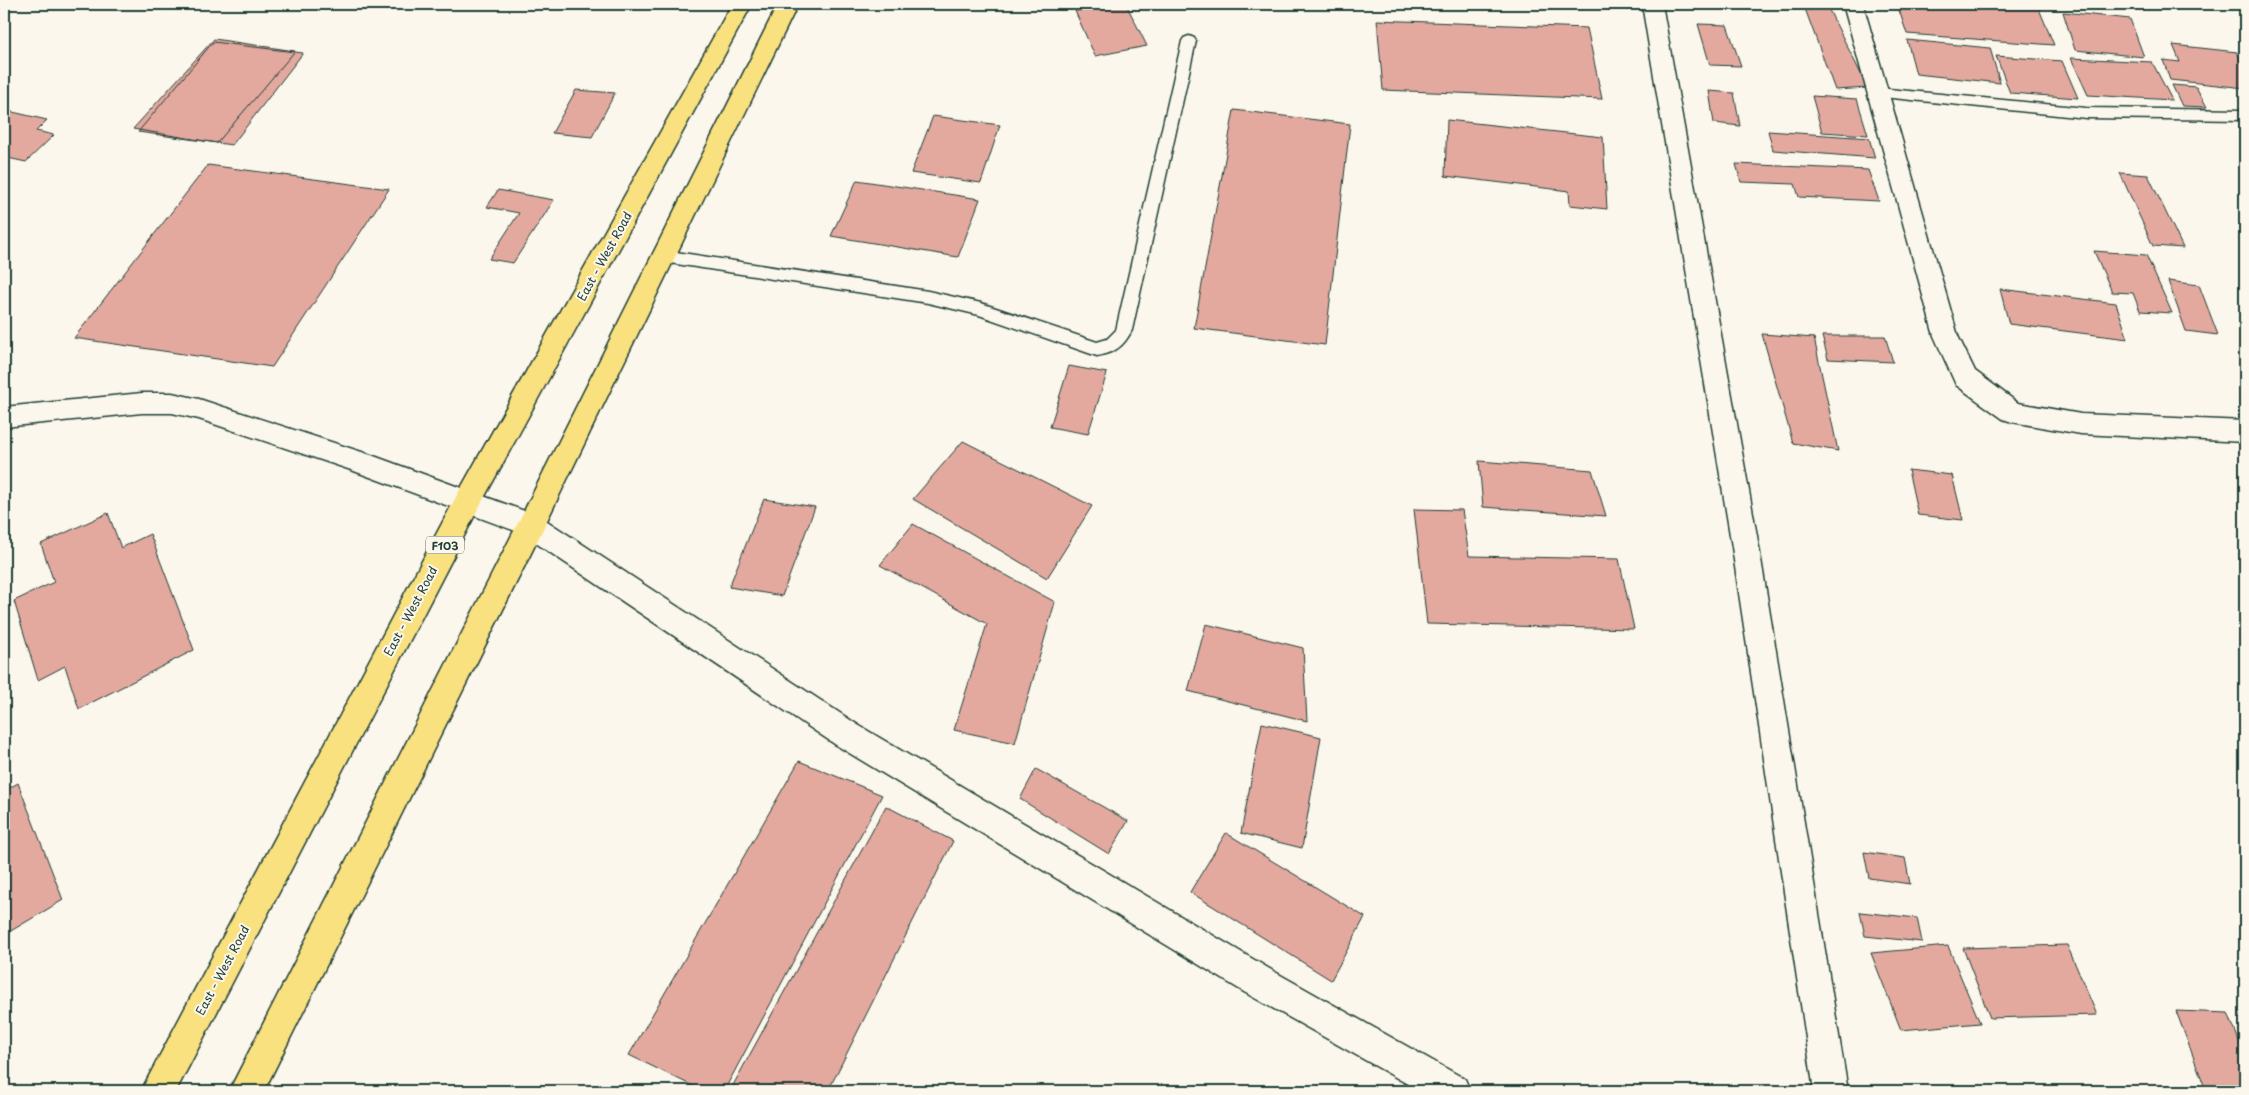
<svg xmlns="http://www.w3.org/2000/svg" width="2249" height="1095" viewBox="0 0 2249 1095" font-family="'Playpen Sans',sans-serif">
<rect width="100%" height="100%" fill="#fbf7ec"/>
<filter id="ink" filterUnits="userSpaceOnUse"><feTurbulence type="fractalNoise" baseFrequency=".02" numOctaves="2"/><feDisplacementMap in="SourceGraphic" scale="10" xChannelSelector="R" yChannelSelector="G"/><feConvolveMatrix kernelMatrix="1 2 1 2 8 2 1 2 1" color-interpolation-filters="sRGB"/></filter>
<g filter="url(#ink)">
<path fill="#e3a99f" stroke="#1f3d34" d="M1113,4H1126L1147,46L1095,56L1075,11Z
M1388,4H1443L1444,6Z
M1897,4L1979,6V4H2037L2054,45L1907,34Z
M1804,6H1827L1868,88L1835,90Z
M2063,12L2130,19L2144,57L2075,50Z
M1377,20L1587,28L1602,99L1383,90Z
M1698,24L1727,25L1741,66L1710,65Z
M214,39L295,51L217,143L133,129Z
M1907,40L1990,48L2000,83L1916,74Z
M213,42L303,53L232,145L138,132Z
M2173,45L2237,52L2245,71V88L2170,80L2163,60L2180,62Z
M1996,56L2062,61L2078,98L2010,93Z
M2071,58L2152,62L2172,100L2088,95Z
M2172,85L2196,87L2207,107L2182,106Z
M576,90L615,93L592,137L552,133Z
M1709,91L1734,93L1740,126L1714,123Z
M1812,96L1857,99L1868,135L1822,132Z
M4,110L47,120L36,131L54,135L26,162L8,158L4,162Z
M1234,110L1350,124L1325,345L1194,328Z
M933,116L1000,125L981,183L911,173Z
M1447,120L1603,137L1607,209L1570,205L1569,191L1445,176Z
M1768,131L1869,138L1875,158L1773,150Z
M1736,164L1868,170L1879,201L1799,197L1795,184L1741,182Z
M208,165L389,189L272,367L74,338Z
M2120,173L2148,175L2183,248L2153,246Z
M857,180L980,199L958,257L831,236Z
M498,190L554,200L513,263L489,259L519,213L487,207Z
M2094,251L2146,255L2172,313L2140,311L2133,293L2112,292Z
M2168,281L2199,285L2218,335L2186,331Z
M2000,289L2116,303L2128,339L2009,324Z
M1762,334L1814,338L1838,451L1793,443Z
M1822,336H1885L1893,362L1828,359Z
M1069,366L1107,373L1088,434L1050,427Z
M963,441L1092,506L1047,578L913,499Z
M1479,461L1592,470L1606,516L1483,507Z
M1908,470L1952,475L1963,520L1918,515Z
M764,499L815,507L782,596L729,587Z
M1414,509L1462,510L1469,556L1619,559L1634,629L1427,624Z
M108,513L121,548L150,534L194,650L79,709L65,666L38,680L14,601L54,582L41,544Z
M913,524L1055,602L1015,743L954,730L987,624L880,565Z
M1206,624L1303,648L1307,721L1188,691Z
M1262,723L1321,737L1302,848L1241,833Z
M799,761L882,795L724,1091H703L629,1055Z
M1036,769L1128,821L1109,854L1020,799Z
M18,783L63,900L4,935V791Z
M886,806L953,841L828,1091H735L731,1089Z
M1226,833L1365,917L1331,980L1190,892Z
M1864,852L1905,858L1910,884L1869,878Z
M1860,912L1917,918L1922,942L1865,936Z
M2067,945L2097,1015L1990,1018L1963,948Z
M1948,946L1980,1023L1901,1030L1871,953Z
M2176,1011L2228,1013L2245,1056V1088L2204,1085Z"/>
<g fill="none" stroke-linecap="round" stroke-linejoin="round">
<defs>
<path id="service" d="M1189,36L1194,38L1196,41L1132,330C1124,346 1115,353 1097,356L979,315L928,303L663,262L657,260L655,256L657,252L663,250L928,291L981,303L1097,342L1107,339L1116,330L1182,41L1184,38Z
M1878,88L2086,108L2245,110V120L2086,118L1873,96L1871,93L1873,90Z"/>
<path id="minor" d="M1642,4H1662L1759,547L1848,1091H1814L1732,547Z
M1843,4H1863L1958,336L1975,371L2018,403L2081,414L2245,421V442L2081,434L2012,422L2003,419L1956,385L1934,336Z
M142,393H172L199,399L371,455L541,517L858,725L1268,968L1465,1079L1470,1091H1420L1244,992L836,745L521,533L354,471L199,419L172,413H142L4,427V407Z"/>
<path id="primary" d="M732,4H752L477,511L176,1091H141L457,495Z
M778,4H798L541,533L264,1091H229L521,517Z"/>
</defs>
<use href="#service" stroke="#1f3d34" stroke-width="3"/>
<use href="#minor" stroke="#1f3d34" stroke-width="3"/>
<use href="#primary" stroke="#1f3d34" stroke-width="3"/>
<use href="#service" fill="#fbf7ec" fill-rule="evenodd"/>
<use href="#minor" fill="#fbf7ec" fill-rule="evenodd"/>
<use href="#primary" fill="#fae180" fill-rule="evenodd"/>
</g>
</g>
<g text-anchor="middle" dominant-baseline="central" stroke-width="4" stroke-linejoin="round" paint-order="stroke">
<rect fill="#fbf7ec" stroke="#61756b" stroke-width="1" x="426" y="536.5" width="38" height="17" rx="4"/>
<g font-size="11" font-weight="bold" fill="#1f3d34">
<text x="445" y="545">F103</text>
</g>
<g font-size="12" fill="#1f3d34" stroke="#fbf7ec">
<text transform="translate(604 256) rotate(-61)">East - West Road</text>
<text transform="translate(410 611) rotate(-62)">East - West Road</text>
<text transform="translate(222 970) rotate(-62)">East - West Road</text>
</g>
</g>
<rect width="2249" height="1095" fill="none" stroke="#fbf7ec" stroke-width="20"/>
<rect x="10" y="10" width="2229" height="1075" fill="none" stroke="#1f3d34" stroke-width="2" filter="url(#ink)"/>
</svg>
